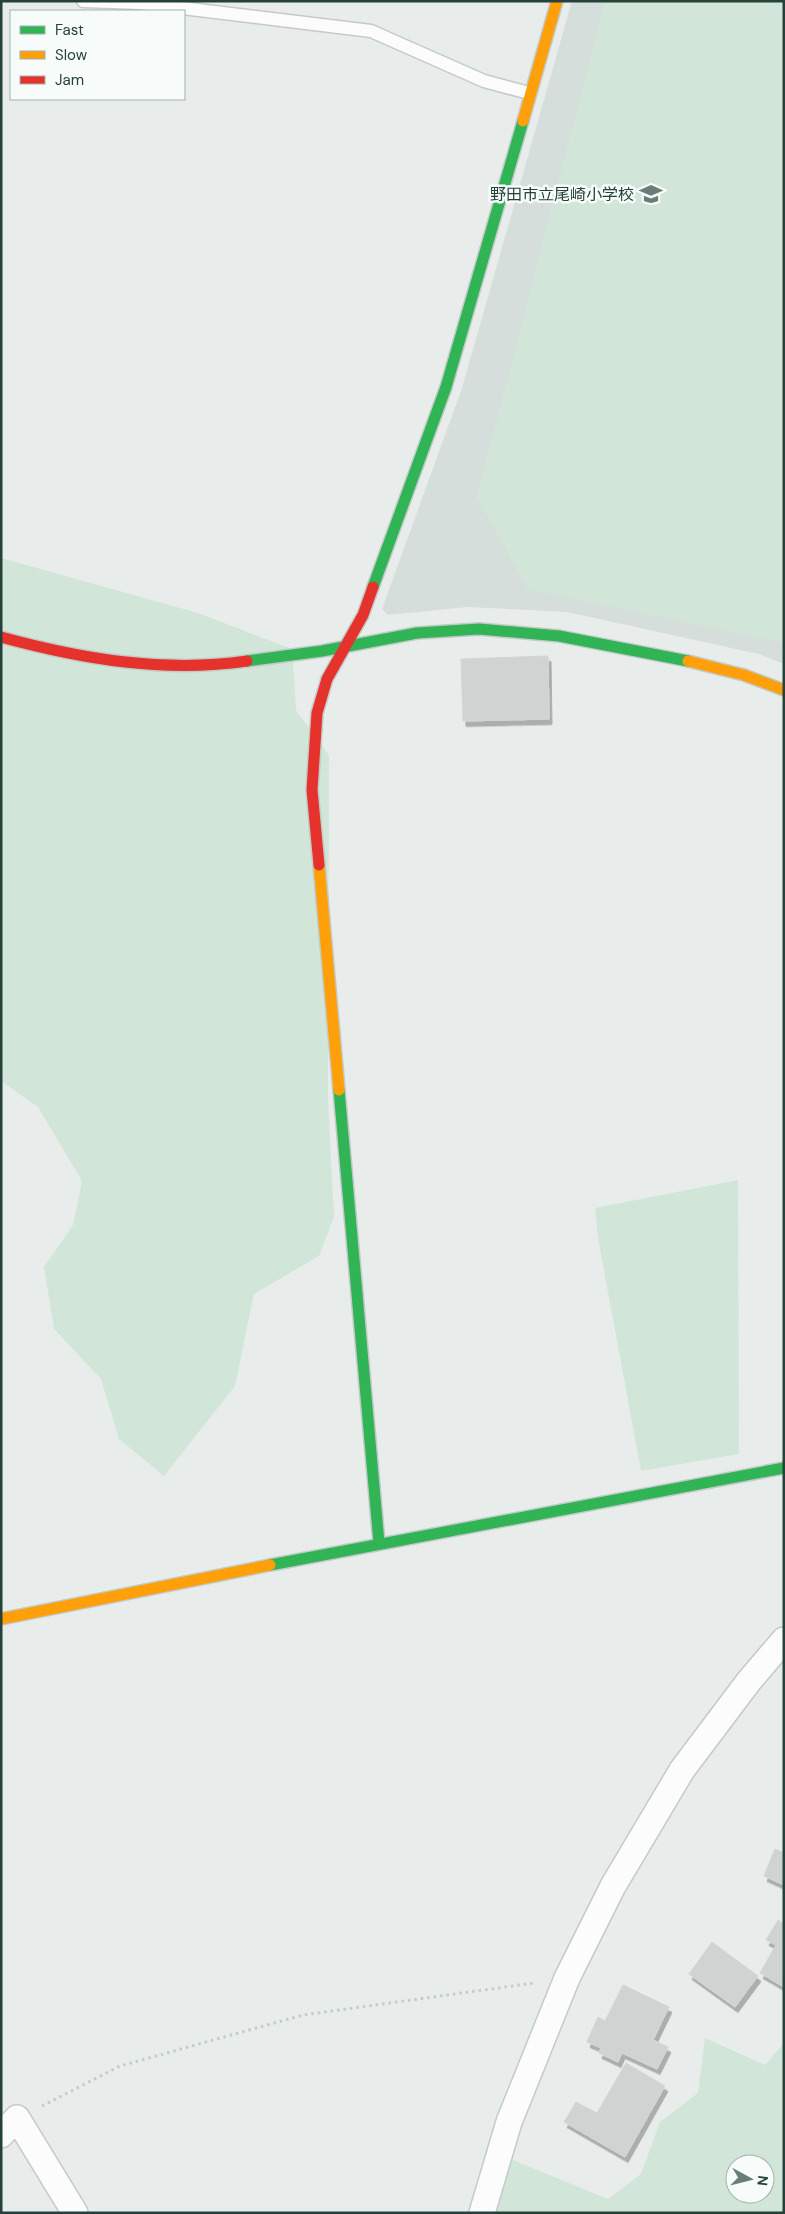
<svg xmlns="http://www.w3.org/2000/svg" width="785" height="2214" viewBox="0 0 785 2214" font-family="'DM Sans','Noto Sans JP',sans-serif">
<defs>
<filter id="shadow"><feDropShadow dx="3" dy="5.5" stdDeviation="0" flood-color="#0004"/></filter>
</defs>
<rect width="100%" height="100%" fill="#e8edeb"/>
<path fill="#d6dedb" d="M572,1H784V664L759,654L567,612L468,607L388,615L382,609L462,388Z"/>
<path fill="#d1e6d8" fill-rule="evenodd" d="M605,1H784V643L528,589L477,497Z
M1,558L198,613L292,649L296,710L329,755L328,1098L334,1217L319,1256L254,1294L235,1386L164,1476L119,1439L101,1379L54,1329L44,1267L73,1225L82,1181L38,1107L1,1081Z
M738,1180L739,1454L641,1471L598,1238L595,1208Z
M705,2038L765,2065L784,2043V2213H491L508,2158L608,2199L641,2174L660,2122L698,2093ZM735,2164H765V2194H735Z"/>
<path fill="#cfd4d2" stroke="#d1d6d4" filter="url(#shadow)" d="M548,656L549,719L463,721L461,659Z
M775,1849L784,1853V1885L764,1876Z
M778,1920L784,1924V1987L760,1973L776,1945L766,1940Z
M712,1942L758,1976L735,2007L689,1974Z
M623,1985L669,2007L653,2040L668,2047L657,2069L622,2053L618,2062L599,2053L601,2048L587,2042L598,2017L605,2021Z
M626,2063L665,2086L625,2157L564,2122L576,2102L597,2113Z"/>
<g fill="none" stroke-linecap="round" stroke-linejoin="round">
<defs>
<path id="lane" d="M83,1L141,3L371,31L484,81L529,93"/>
<path id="street" d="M1,2135L17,2118L75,2213
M482,2213L509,2122L567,1978L613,1886L682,1770L749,1681L784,1640"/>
<path id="fast" d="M373,587L446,387L523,121
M247,661L322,651L417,633L479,629L559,636L688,661
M339,1090L379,1543
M270,1565L784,1468"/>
<path id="slow" d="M523,121L557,1
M688,661L744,675L784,690
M319,865L339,1090
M1,1619L270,1565"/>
<path id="jam" d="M1,637C82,659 164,673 247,661
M319,865L312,790L317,713L327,679L363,615L373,587"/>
</defs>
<use href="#lane" stroke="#c5cac8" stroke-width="15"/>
<use href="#street" stroke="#c5cac8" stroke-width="28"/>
<use href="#fast" stroke="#c3cbc8" stroke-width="14"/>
<use href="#slow" stroke="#c3cbc8" stroke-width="14"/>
<use href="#jam" stroke="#c3cbc8" stroke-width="14"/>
<path stroke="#c3ccca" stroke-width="3" stroke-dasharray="2.5 4" stroke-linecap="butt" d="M42,2106L120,2066L303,2015L534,1983"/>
<use href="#lane" stroke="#fcfcfc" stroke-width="12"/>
<use href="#street" stroke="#fcfcfc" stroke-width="25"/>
<use href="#fast" stroke="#30b455" stroke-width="11"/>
<use href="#slow" stroke="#ff9f0a" stroke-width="11"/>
<use href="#jam" stroke="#e5322d" stroke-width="11"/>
</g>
<defs>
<symbol id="school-bare" viewBox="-9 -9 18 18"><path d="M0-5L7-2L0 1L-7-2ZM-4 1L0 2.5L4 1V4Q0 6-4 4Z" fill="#697e78" stroke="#f7fbf9" stroke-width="2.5" paint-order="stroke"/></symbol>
</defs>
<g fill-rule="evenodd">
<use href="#school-bare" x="635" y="178" width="32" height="32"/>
</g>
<g text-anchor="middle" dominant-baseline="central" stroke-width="5" stroke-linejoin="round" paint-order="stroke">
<g font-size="16" fill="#24423a" stroke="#f7fbf9" text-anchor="end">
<text x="634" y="194">野田市立尾崎小学校</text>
</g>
</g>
<rect width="785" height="2214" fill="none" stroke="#24423a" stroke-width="5"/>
<rect x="10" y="10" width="175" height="90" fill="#f7fbf9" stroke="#a3b1ad"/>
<rect x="20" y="26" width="25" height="8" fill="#30b455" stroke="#a3b1ad"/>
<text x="55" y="35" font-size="15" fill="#24423a">Fast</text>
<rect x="20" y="51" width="25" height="8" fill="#ff9f0a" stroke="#a3b1ad"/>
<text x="55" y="60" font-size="15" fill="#24423a">Slow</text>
<rect x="20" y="76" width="25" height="8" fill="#e5322d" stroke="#a3b1ad"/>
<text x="55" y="85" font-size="15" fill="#24423a">Jam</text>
<g transform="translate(750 2179) rotate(97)"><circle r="24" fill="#f7fbf9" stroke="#a3b1ad"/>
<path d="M0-4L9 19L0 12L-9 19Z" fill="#697e78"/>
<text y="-8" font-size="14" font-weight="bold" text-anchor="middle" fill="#24423a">N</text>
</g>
</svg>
